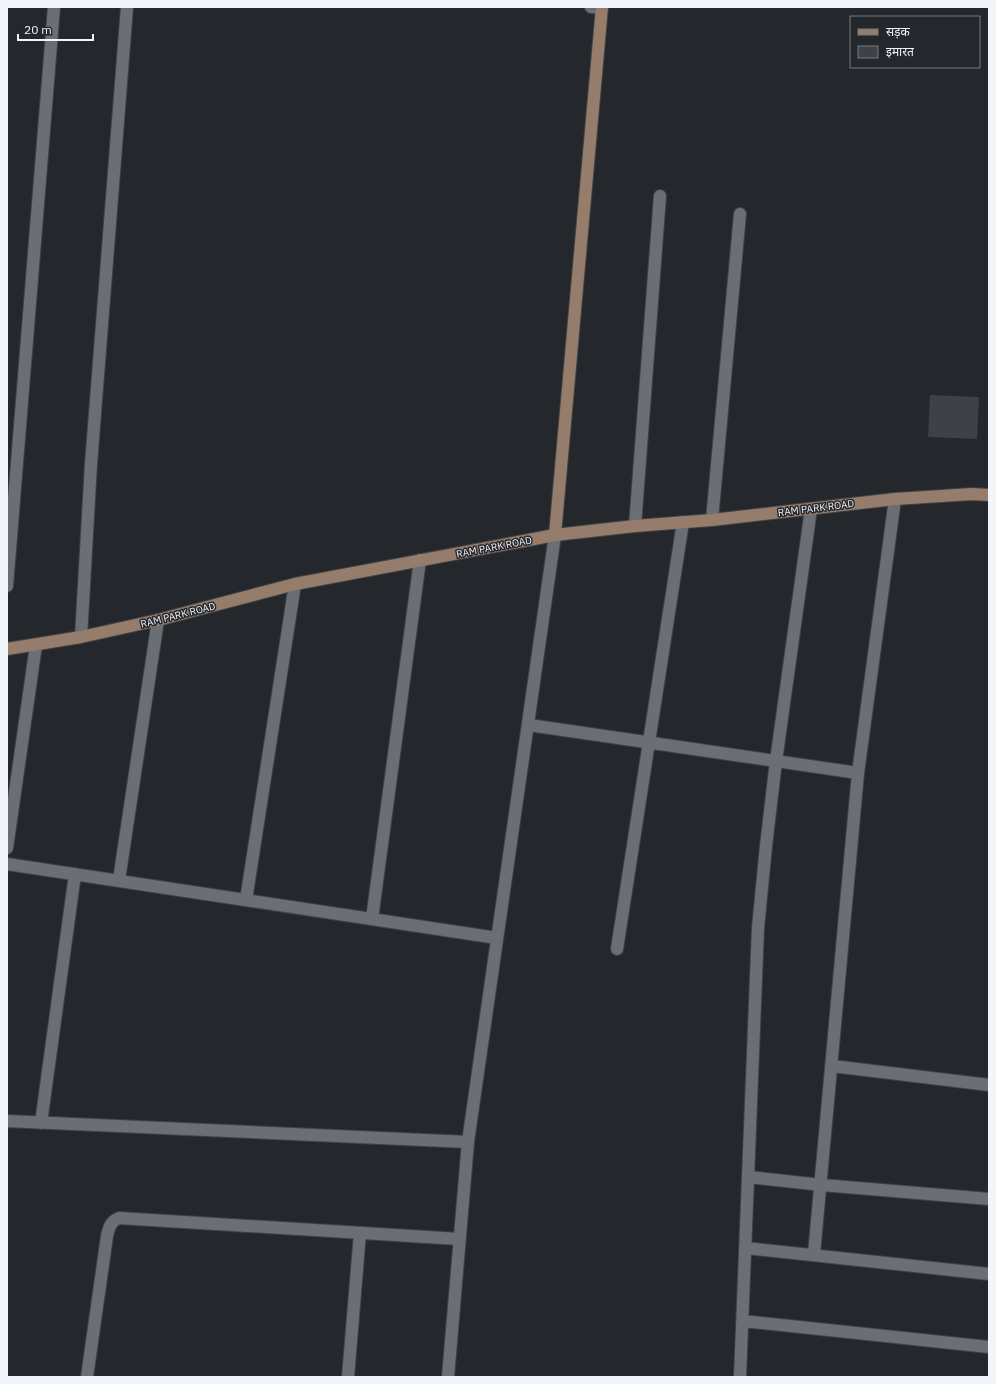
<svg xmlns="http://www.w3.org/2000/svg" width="996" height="1384" viewBox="0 0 996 1384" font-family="'IBM Plex Sans','Noto Sans Devanagari',sans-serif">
<rect width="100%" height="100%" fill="#24282d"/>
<path fill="#3e4248" d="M930,395L979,397L977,439L928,437Z"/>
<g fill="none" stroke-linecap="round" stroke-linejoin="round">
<defs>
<path id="street" d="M591,7L602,8
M712,520L740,214
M635,526L660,196
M7,586L54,7
M81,637L91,464L127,7
M529,725L858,773
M7,848L36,645
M7,864L497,938
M119,880L158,620
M246,900L295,584
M372,919L420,560
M617,949L683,522
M832,1066L989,1085
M7,1121L468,1142
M41,1123L75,874
M749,1177L822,1185L989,1199
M746,1248L989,1274
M814,1254L858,773L895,499
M743,1321L989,1347
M87,1377L107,1236C109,1227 111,1221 119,1218L459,1239
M348,1377L360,1233
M448,1377L468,1142L555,535
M740,1377L758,928L766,846L776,761L811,509"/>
<path id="secondary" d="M555,535L602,7
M7,649L81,637L158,620L295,584L555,535L635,526L712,520L895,499L972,494L989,495"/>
</defs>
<use href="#street" stroke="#3f4348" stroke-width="14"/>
<use href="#secondary" stroke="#3f4348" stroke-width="14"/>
<use href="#street" stroke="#6a6e75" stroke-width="12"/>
<use href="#secondary" stroke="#967c6a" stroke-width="12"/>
</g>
<g text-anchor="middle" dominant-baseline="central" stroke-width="3" stroke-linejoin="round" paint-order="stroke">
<g font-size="10" fill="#f2f5f9" stroke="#24282d">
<text transform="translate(816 508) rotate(-7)">RAM PARK ROAD</text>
<text transform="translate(494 547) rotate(-11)">RAM PARK ROAD</text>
<text transform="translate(178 615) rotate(-14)">RAM PARK ROAD</text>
</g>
</g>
<rect width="996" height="1384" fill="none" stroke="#f2f5f9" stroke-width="16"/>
<rect x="850" y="16" width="130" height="52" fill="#24282d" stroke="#767a7f"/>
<rect x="858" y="29" width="20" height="6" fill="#967c6a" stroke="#767a7f"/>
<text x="886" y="36" font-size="12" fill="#f2f5f9">सड़क</text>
<rect x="858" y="46" width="20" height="12" fill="#3e4248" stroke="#767a7f"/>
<text x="886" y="56" font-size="12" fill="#f2f5f9">इमारत</text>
<path d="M18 34v6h75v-6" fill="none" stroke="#f2f5f9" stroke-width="2"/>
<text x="24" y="34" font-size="12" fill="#f2f5f9" stroke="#24282d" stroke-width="3" paint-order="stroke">20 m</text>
</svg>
